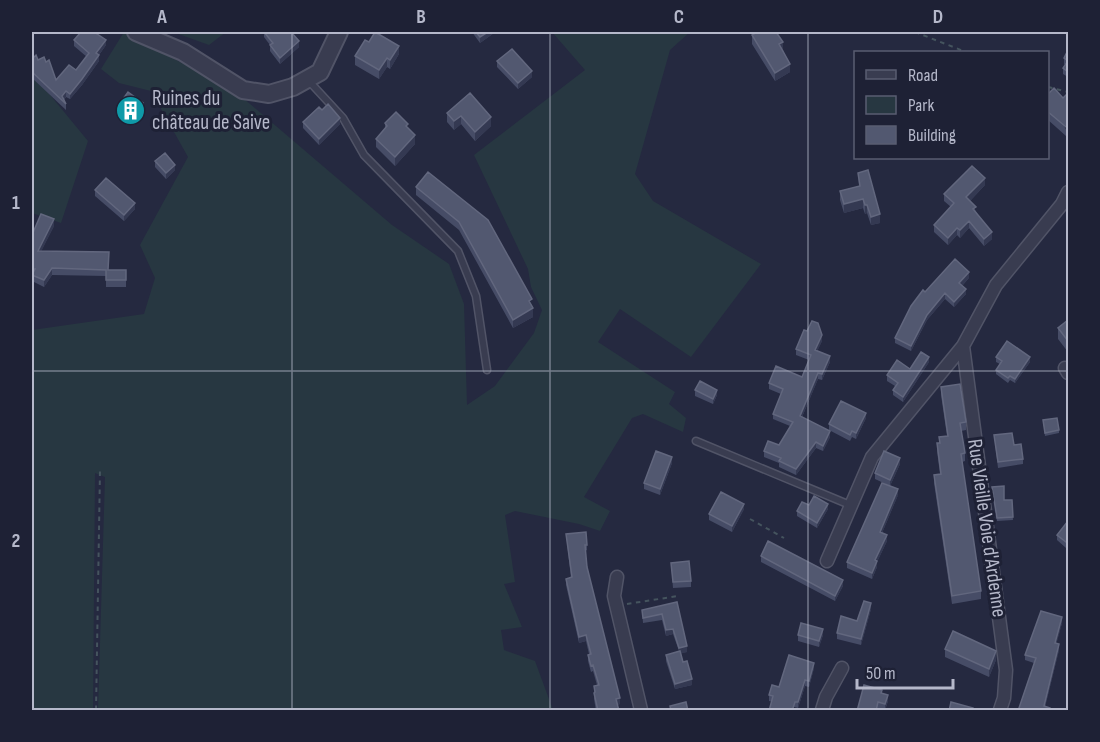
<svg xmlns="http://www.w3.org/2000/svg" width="1100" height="742" viewBox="0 0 1100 742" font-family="'Sofia Sans Condensed',sans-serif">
<rect width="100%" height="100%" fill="#252940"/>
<path fill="#273741" d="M124,32L236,92L392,225L449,264L464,304L467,405L495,386L534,333L542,310L531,287L528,269L474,155L585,70L552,32H690L670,50L635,174L653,201L761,264L691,357L620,309L598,342L675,392L669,404L686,418L683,432L643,414L632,418L584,497L610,511L600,531L579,524L515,511L505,515L515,582L504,584L522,627L501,630L504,650L535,661L553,710H98L105,477L95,473L93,710H32V330L144,314L155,278L140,245L188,157L151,91L119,83L101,69Z
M173,32H226L209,45Z
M32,73L88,141L61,223L32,213Z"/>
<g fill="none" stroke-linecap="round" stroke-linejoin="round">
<defs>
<path id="service" d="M307,79L343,118L364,155L458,251L476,296L487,370
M696,441L850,505"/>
<path id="minor" d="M1065,368L1068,373
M827,561L872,457L963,346
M617,577L614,596L641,710
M822,710L826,697L842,668
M1000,710L1004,698L1006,670L963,346L996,285L1062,204L1068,192"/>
<path id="tertiary" d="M136,32L183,52L243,90L269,94L293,87L320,72L339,32"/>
</defs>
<use href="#service" stroke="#515467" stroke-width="9"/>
<use href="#minor" stroke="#515467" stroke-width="15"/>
<use href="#tertiary" stroke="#515467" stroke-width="20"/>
<path stroke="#45545e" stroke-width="2" stroke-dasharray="4.5 4.5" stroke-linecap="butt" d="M915,32L966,52
M1048,87L1068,92
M750,519L784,538
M627,604L678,596
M96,710L100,470"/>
<use href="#service" stroke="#393c50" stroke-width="6"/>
<use href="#minor" stroke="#393c50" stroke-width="12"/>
<use href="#tertiary" stroke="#393c50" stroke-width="16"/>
</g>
<path fill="#464c66" d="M264,32L299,47L280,64L270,51V45L264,37Z
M472,32H494V33L480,43Z
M752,35L783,50L790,72L775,81L752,44Z
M74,40L106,45L99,55V61L82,85L70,99L66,97L64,100L66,104V110L32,78V59L38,60L56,80L76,70L87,57L74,46Z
M369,42L399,54L390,69L387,67L379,79L355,65V56Z
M1068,50V77L1063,74V68L1065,65L1064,64V58Z
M497,61L532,77L518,89L497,67Z
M1047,95L1068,133L1066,136L1047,119Z
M118,106L143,109L133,122L118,112Z
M447,113L491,117V126L475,141L461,124L454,130L447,122Z
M303,122L340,124L319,145L303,128Z
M385,123L408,128L415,144L395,166L376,147V139L385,129Z
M155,161L175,170L166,179L155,167Z
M858,173L880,223L871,225L867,213L865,214L863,208L844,213L840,200V191L859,186Z
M985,185L970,201L992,239L984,246L969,228L960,238L957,235L948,245L934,232V225L951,207L944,201V194Z
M416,187L488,220L532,306L533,317L513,328L459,230L416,195Z
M95,190L135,209L124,221L95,196Z
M54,226L41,251L108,270H126V287H106V276L52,275L44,287L32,281V235Z
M969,278L962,286L966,294L954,307L945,299L927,320L911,351L895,343V338L925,292Z
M1068,320V352L1058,339V328Z
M822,341L817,351L830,362L822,380L818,379L802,417L830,437L823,451L816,448L796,475L779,467V463L764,457V451L779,445L790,426L773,419V414L781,394L769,389V383L802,377L809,360L796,355V349Z
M996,357L1030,362L1015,383L1010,380L1008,383L996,374V370L1000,364L996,362Z
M929,362L903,402L893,395V390L895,386L887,381V375Z
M941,387L966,422V430L961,431L965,453V461L962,462L981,591V599L952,604L934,483V475L940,474L937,451V443H939V437L947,436L941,395Z
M695,390L717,395L713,404L695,396Z
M866,418L856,439L852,437L850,441L829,430V424Z
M1043,420L1059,430V433L1045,436Z
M994,435L1014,445L1023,459V464L998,468Z
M672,463L660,495L644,489V483Z
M900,464L890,486L875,479V473Z
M992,487L1004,500H1012L1013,520L997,521Z
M898,495L882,533L887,541L877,562V567L872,579L847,568V562Z
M809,505L828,509L817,528L797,516V511Z
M744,509L732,532L709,520V514Z
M1068,521L1066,548L1057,540V535Z
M566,534L587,545V550L585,551L587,567L620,704L617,705L619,711H596L594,699V686L597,685L593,671L591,672L588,661V655L589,654L586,641L579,643L566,585V579L571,578Z
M761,556L843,586L835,601L761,562Z
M671,563L691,581V587L673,588Z
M677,602L687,652L681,653L683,662L692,685L675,689L666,661V655L679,651L673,634L666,636L662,620L643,623L642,610Z
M871,609L861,645L837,639V633L857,621Z
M1062,623L1056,644L1059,650L1045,707L1050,711H1018L1034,663L1025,660V655Z
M798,635H823L819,647L798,641Z
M945,649L996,660L989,677L945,657Z
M814,668L809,687L805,686L798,708L769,701V695L779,687Z
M882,693L888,701L885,710L878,708V711H857Z"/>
<path fill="#343952" d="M488,32H494V33L480,43V37Z
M106,40V45L96,59V53Z
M299,41V47L280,64V58Z
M783,42V50L779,53V44Z
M399,46V54L390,69V60Z
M99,55V61L82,85L70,99V94Z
M387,58V67L379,79V70Z
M790,64V72L775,81V73Z
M532,71V77L518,89V83Z
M66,91V97L62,101V96Z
M143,103V109L133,122V116Z
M461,116V124L454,130V121Z
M491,117V126L475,141V132Z
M340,118V124L319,145V139Z
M1068,124V133L1066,136V127Z
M415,135V144L395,166V157Z
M175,165V170L166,179V173Z
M985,178V185L966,205V197Z
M863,199V208L844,213V204Z
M135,203V209L124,221V215Z
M865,205H867V213L865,214Z
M880,214V223L871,225V217Z
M54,219V226L38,258V251Z
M969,221V228L960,238V230Z
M957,228V235L948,245V238Z
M992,232V239L984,246V239Z
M52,268V275L44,287V280Z
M969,272V278L959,289V283Z
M966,289V294L954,307V302Z
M945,293V299L927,320L911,351V346L927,315Z
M533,308V317L513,328V320Z
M822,335V341L815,356V350Z
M830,356V362L822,380V374Z
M929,357V362L903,402V397Z
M1030,357V362L1015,383V379Z
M818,373V379L800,422V416Z
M717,390V395L713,404V399Z
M866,413V418L856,439V433Z
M830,431V437L823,451V446Z
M816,442V448L796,475V469Z
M672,457V463L660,495V489Z
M900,458V464L890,486V480Z
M898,489V495L880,538V532Z
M744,504V509L732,532V526Z
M828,504V509L817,528V523Z
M887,535V541L877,562V567L872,579V573L875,560Z
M1068,540V545L1066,548V542Z
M843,580V586L835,601V596Z
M871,603V609L861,645V639Z
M1062,617V623L1055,649V643Z
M673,629V634L666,636V630Z
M823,629V635L819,647V641Z
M586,635V641L579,643V637Z
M1059,644V650L1044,711V706Z
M687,646V652L679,654V648Z
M996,651V660L989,677V669Z
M814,663V668L809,687V681Z
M692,679V685L675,689V684Z
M805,680V686L798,708V702Z
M888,695V701L885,710V704Z
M620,698V704L616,705V699Z"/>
<path fill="#525870" stroke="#62677e" stroke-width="1.5" d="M81,32H94L106,40L96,53L99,55L82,79L70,94L66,91L62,96L66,104L32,72V59L36,55L38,60L44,57L46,62L49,60L56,80L69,65L76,70L89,53L74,40Z
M264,32H285L287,33L288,32H291L299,41L280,58L270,45L273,43Z
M375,32L399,46L390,60L387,58L379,70L355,56L365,40L369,42Z
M476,32H488L480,37Z
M757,32H776L783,42L779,44L790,64L775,73L752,35Z
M512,49L532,71L518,83L497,61Z
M1068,50V72L1063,68L1068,61L1064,58Z
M1054,88L1063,98L1068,93V124L1066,127L1047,111V95Z
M128,92L143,103L133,116L118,106Z
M470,93L491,117L475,132L461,116L454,121L447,113Z
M328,104L340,118L319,139L303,122L319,107L322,110Z
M396,112L408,124L406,126L415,135L395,157L376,139L387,126L385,123Z
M165,153L175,165L166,173L155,161Z
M972,166L985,178L966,197L976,207L973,209L992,232L984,239L969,221L960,230L957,228L948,238L934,225L954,203L944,194Z
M868,170L880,214L871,217L867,205H865L863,199L844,204L840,191L860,186L858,173Z
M428,172L488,220L532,299L529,301L533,308L513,320L459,222L416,187Z
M106,178L135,203L124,215L95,190Z
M41,214L54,219L38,251L109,252L108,270H126V280H106V270L52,268L44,280L32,275L35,269H32V235Z
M955,259L969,272L959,283L966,289L954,302L945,293L927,315L911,346L895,338L911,306L923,290L925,292Z
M1068,320V341L1058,328Z
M812,321L818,323L822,335L815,350L830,356L822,374L818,373L800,416L830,431L823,446L816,442L796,469L779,461L781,458L764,451L768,441L779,445L793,422L773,414L783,389L769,383L776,366L802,377L811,355L796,349L804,330L807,331Z
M1007,341L1030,357L1015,379L1010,376L1008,378L996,370L1002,361L996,357Z
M921,352L929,357L903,397L893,390L898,383L887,375L897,360L910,369Z
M700,381L717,390L713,399L695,390Z
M960,384L966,422L960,423L965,453L961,454L981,591L952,596L934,475L941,474L937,443H940L939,437L948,436L941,387Z
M841,401L866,413L856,433L852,431L850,435L829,424Z
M1057,418L1059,430L1045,433L1043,420Z
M1012,433L1014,445L1021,444L1023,459L998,462L994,435Z
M656,451L672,457L660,489L644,483Z
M884,451L900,458L890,480L875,473Z
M882,483L898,489L880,532L887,535L875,560L877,561L872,573L847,562Z
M1004,486V500H1012L1013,517L997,518L992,487Z
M721,492L744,504L732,526L709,514Z
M814,496L828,504L817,523L797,511L802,502L809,505Z
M1068,521V540L1066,542L1057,535Z
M586,532L587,545H585L587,567L620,698L616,699L619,711H598L594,693L595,692L594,686L599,685L593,665L591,666L588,655L591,654L586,635L579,637L566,579L572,577L566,534Z
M768,541L843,580L835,596L761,556Z
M689,561L691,581L673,582L671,563Z
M864,601L871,603L861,639L837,633L841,616L857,621Z
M677,602L687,646L679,648L673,629L666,630L662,614L643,618L642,610Z
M1041,611L1062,617L1055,643L1059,644L1044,706L1050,708L1049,711H1018L1036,658L1025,655Z
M801,623L823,629L819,641L798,635Z
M953,631L996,651L989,669L945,649Z
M680,651L683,662L687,661L692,679L675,684L666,655Z
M789,655L814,663L809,681L805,680L798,702H795L792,711H769L773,696L769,695L772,685L779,687Z
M864,685L882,690L881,693L888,695L885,704L878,702L876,711H857Z
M686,702L688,711H671L670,706Z
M951,702L973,708L972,711H949Z"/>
<path fill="none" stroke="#b5b8ca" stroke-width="1.5" stroke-opacity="0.55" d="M292,32V710M550,32V710M808,32V710M32,371H1068"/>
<defs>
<symbol id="building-disc" viewBox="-11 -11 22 22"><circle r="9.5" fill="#0f9aa8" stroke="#1e2135"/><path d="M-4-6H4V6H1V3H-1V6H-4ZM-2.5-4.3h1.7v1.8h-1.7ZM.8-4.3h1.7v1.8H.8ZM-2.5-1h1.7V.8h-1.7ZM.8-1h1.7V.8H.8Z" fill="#fff"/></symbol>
</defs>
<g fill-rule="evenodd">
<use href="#building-disc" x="114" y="94" width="33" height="33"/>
</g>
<g text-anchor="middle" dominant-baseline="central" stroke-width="6" stroke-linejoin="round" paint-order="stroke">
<g font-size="21" fill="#b5b8ca" stroke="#1e2135" text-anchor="start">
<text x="152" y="98">Ruines du<tspan x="152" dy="24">château de Saive</tspan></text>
</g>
<g font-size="21" fill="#b5b8ca" stroke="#1e2135">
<text transform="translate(987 528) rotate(82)">Rue Vieille Voie d'Ardenne</text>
</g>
</g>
<rect width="1100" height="742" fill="none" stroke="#1e2135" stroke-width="66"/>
<rect x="854" y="51" width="195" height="108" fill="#1e2135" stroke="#5a5d71" stroke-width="1.5"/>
<rect x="866" y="70" width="30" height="9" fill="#393c50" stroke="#5a5d71" stroke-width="1.5"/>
<text x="908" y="81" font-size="18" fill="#b5b8ca">Road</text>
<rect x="866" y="96" width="30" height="18" fill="#273741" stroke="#5a5d71" stroke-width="1.5"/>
<text x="908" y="111" font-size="18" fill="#b5b8ca">Park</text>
<rect x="866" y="126" width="30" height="18" fill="#525870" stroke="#5a5d71" stroke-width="1.5"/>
<text x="908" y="141" font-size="18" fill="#b5b8ca">Building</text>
<path d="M857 679v9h96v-9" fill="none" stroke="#b5b8ca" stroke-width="3"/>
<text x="866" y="679" font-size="18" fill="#b5b8ca" stroke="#1e2135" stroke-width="4.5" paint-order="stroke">50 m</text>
<rect x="33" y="33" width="1034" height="676" fill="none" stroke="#b5b8ca" stroke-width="2"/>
<g font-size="20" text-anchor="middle" font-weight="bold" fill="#b5b8ca">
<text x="162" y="23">A</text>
<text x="421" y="23">B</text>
<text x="679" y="23">C</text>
<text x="938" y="23">D</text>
<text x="16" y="209">1</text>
<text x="16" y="547">2</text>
</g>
</svg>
